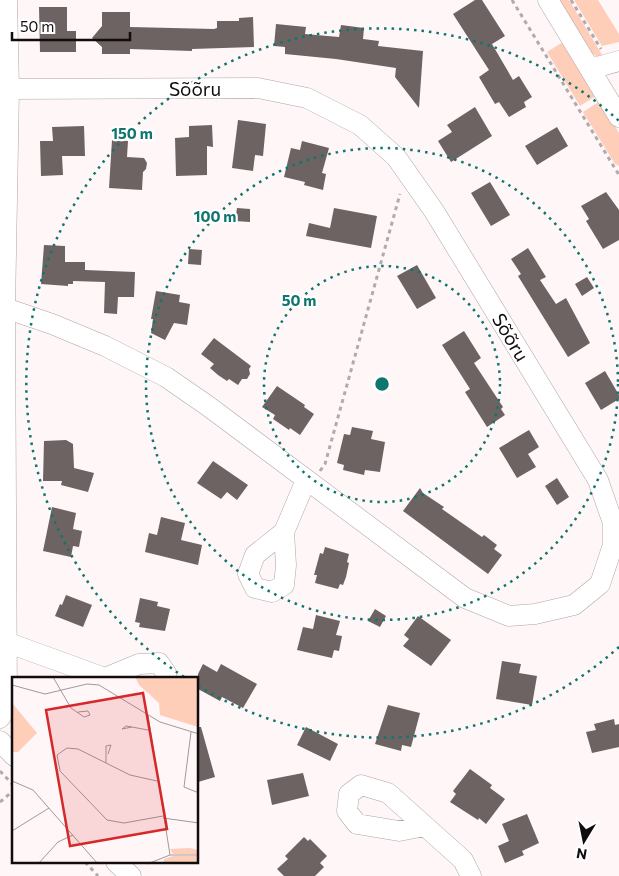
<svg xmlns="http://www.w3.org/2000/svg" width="619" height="876" viewBox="0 0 619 876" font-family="Commissioner,sans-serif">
<rect width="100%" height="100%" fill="#fff6f8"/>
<path fill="#feceb9" d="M558,0H569L604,58L596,56L589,51Z
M574,0H598L619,34V42L602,46Z
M563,42L596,96L580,106L547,52Z
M600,101L619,133V166L615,164L583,112Z"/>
<path fill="#6c6362" d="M475,0H482L505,36L492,44L513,80L519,76L532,97L524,102L526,107L509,117L499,102L495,104L479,77L489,70L453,14Z
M39,7H67V31H76V52H40Z
M102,12H130V27L214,29L217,28V21H239V18L253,17L254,47L192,49V51L130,49V54H102V47L92,38L102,26Z
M276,24L306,27L305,34L339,37L341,25L364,28L363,39L379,41L378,46L423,51L419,108L395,77L396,68L336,59L285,54V47L274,46Z
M475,107L492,136L451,162L438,141L452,132L447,125Z
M238,120L266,124L263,156L255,155L253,171L232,168Z
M212,125L213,147L207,146V175L176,176L175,138L189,137V126Z
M84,126L85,156H62L63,175L41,176L40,141H53L52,127Z
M557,127L568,146L537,165L525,146Z
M112,140L128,141L127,157L144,158L147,163L146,169L143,172L142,190L109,188Z
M302,141L329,148L322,173L326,174L323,190L304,185L305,182L284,177L291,148L300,150Z
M490,182L510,215L491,226L471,193Z
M606,192L619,210V240L603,249L586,221L589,219L581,206Z
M237,208L250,209V222L235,221Z
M334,208L377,216L371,248L306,236L309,223L330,228Z
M44,245L65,246V262H85V270L135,272L134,297H118L117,314L104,313L105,282L73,281V284H68V286L41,284Z
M528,248L546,277L540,280L556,304L566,298L590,343L568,357L518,276L521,274L511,259Z
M189,249L202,250L201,265L188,264Z
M417,265L436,298L417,309L397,276Z
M587,277L594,288L582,296L575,284Z
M156,291L180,295L179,302L190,304L187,325L174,323L165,340L151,333L153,319H151Z
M464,331L481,358L474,363L503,407L501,409L505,415L487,427L465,392L470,389L442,345Z
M214,338L251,366L249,369L250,374L247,379H242L238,385L229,379L227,381L218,375L210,368L214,364L201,354Z
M605,371L619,395V399L601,410L585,383Z
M277,386L305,405L304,407L314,414L300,435L290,428L289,430L273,419L275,415L262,407Z
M352,427L373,431L371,439L385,442L380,472L365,470L364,475L343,470L344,465L337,463L344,434L350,435Z
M529,430L539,447L528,454L536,467L517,478L499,448Z
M66,440L73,444L74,468L94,473L88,492L61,485L62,481H43L44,441Z
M213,461L248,485L237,500L227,492L221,499L197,483Z
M557,478L569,497L557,505L545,486Z
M420,488L423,493L444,507L442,509L482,537L484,535L497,545L494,549L502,555L488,574L403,511Z
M52,507L76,513L73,529L82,531L79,547L73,546L71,557L43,551Z
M161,517L185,523L181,540L202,545L198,565L145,552L149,533L157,535Z
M325,547L349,554L347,562L349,563L346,577L343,585L340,584L338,589L315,583L317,575H314L320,553L323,554Z
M66,595L92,605L83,627L55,616L60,604L62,605Z
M140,598L158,602L157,606L170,609L165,631L139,627L140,623L135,622Z
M375,609L386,616L380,627L368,621Z
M316,615L340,621L336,635L342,636L339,651L334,650L332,658L297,650L303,627L313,629Z
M418,616L451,640L431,666L403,646L409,639L404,635Z
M502,661L521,664L519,673L537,676L532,705L496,699Z
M203,664L217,672L221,664L257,684L243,708L222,697L220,701L198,689V674Z
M388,705L420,713L411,747L402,745L401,751L375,744Z
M614,719L615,725L619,724V747L592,753L586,732L596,730L594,724Z
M198,727H201L215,777L198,782Z
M306,727L338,744L330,761L297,745Z
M470,769L492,785L490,788L505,799L486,824L479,818L478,820L450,802L456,794L453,791Z
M303,773L309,796L272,805L267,780Z
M527,814L539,843L522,851L524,855L505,863L498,846L509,841L502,824Z
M304,837L308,841L310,839L327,856L320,863L324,867L315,876H284L277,869L288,859L285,856Z"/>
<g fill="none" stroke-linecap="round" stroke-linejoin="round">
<defs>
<path id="minor" d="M548,0L619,117
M590,69L619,61
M5,308L52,324L105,346L166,377L208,406L465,598L509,616L535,614L574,605L600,584L613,545V523L598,480L434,211L396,157L360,125L307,98L258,88L9,89
M284,532L255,555L248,574L255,588L272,592L284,585L286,565L284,532L306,480
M6,642L105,678
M105,678L139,664L159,663L166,673V678
M0,718L7,706L5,308L9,89L7,0
M0,741L14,756
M425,826L399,831L357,824L347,811L349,794L361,785L388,793L463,860L471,876
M116,862L131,876"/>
</defs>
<use href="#minor" stroke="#afa5a7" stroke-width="21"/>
<path stroke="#b2abad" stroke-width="3" stroke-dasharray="4 4" stroke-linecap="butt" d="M512,0L619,175
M571,0L601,49
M320,471L325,464L400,194
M0,771L14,786
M0,802L14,790
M85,862L98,876"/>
<use href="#minor" stroke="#fff" stroke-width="20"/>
</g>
<g fill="none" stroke="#0f766e" stroke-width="2.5" stroke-dasharray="2.5 5">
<circle cx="382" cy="384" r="118"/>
<circle cx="382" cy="384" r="236"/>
<path d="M619 647A354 354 0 0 1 200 687M184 677A354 354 0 1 1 619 121"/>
</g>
<g text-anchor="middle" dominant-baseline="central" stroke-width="4.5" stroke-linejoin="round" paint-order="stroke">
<g font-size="19" fill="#110d0e" stroke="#fff">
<text x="195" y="88">Sõõru</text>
<text transform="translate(511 337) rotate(59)">Sõõru</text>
</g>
</g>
<g transform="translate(12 677)">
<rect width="186" height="186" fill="#fff6f8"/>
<path d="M123,0H186V50L148,38L147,26L127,8ZM0,26L25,56L6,75H0ZM178,171L186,173V177H161L158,172ZM161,179H186V186H152V182Z" fill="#feceb9"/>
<path fill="none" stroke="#a0999a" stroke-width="1" d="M41,0L59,31L72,40L78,38L76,34L66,35M0,8L33,17L75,7L87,8L148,45L187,57M136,38L158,178M120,50L110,52L114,49L120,50L136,53M179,55L172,110L187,116M94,86V69L99,68L96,77M0,104L21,113L86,187M145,104L118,98L66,72L55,71L45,78L48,94L95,143L112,146L151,139M151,141L187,146M0,154L37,131M26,187L46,165L61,158M135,187L158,178H187"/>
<path fill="#d62828" fill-opacity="0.15" stroke="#d62828" stroke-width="2.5" d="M131,16L155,152L58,169L34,33Z"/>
<rect width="186" height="186" fill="none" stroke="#110d0e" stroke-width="2.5"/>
</g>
<circle cx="382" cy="384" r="8" fill="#0f766e" stroke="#fff" stroke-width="2.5"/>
<g font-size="15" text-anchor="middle" font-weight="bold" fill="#0f766e" stroke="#fff" stroke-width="4.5" stroke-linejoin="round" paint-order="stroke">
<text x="132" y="139">150 m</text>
<text x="215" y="222">100 m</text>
<text x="299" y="306">50 m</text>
</g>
<g transform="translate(584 841) rotate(190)" stroke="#ffffff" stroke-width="4" paint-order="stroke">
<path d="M0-4L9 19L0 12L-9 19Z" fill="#110d0e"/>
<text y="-8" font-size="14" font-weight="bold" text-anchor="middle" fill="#110d0e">N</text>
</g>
<path d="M12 32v8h118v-8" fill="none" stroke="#110d0e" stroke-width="2.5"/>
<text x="20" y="32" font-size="15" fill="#110d0e" stroke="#ffffff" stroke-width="4" paint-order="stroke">50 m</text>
</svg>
